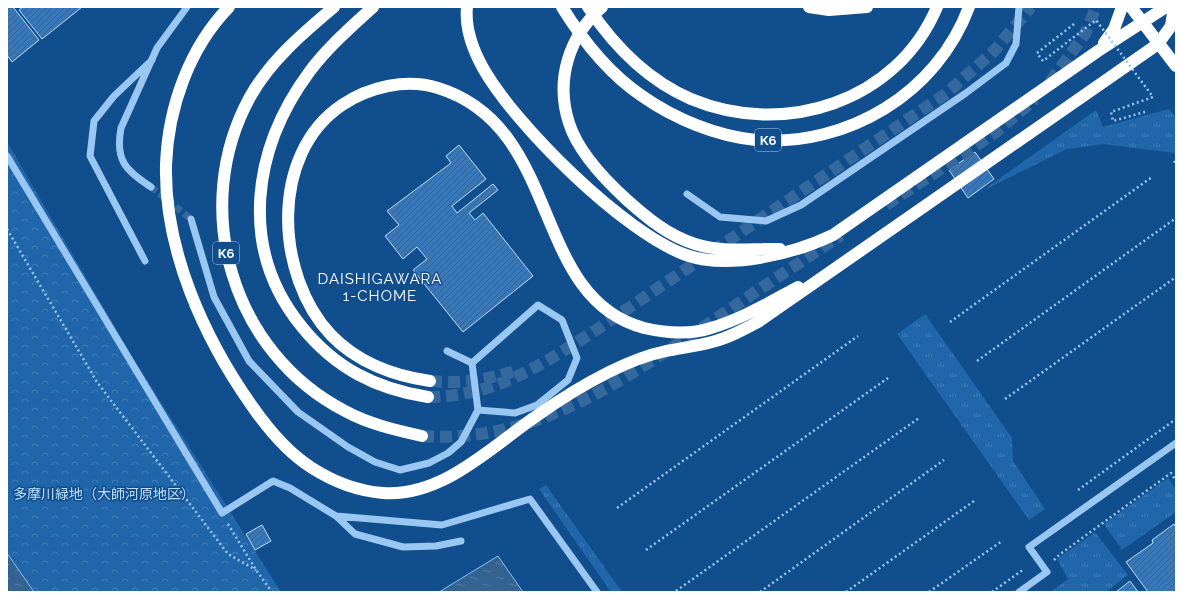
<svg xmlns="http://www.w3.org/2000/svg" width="1183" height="599" viewBox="0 0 1183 599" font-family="Raleway,'Noto Sans JP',sans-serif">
<defs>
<pattern id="grass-tufts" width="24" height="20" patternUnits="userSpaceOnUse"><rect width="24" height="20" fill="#2066aa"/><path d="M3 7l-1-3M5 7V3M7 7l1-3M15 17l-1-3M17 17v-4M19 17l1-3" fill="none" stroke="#417db7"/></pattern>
<pattern id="forest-crowns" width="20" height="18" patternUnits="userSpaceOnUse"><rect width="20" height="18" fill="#2066aa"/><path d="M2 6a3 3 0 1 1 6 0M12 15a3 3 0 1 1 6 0" fill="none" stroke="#417db7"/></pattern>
<pattern id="water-ripples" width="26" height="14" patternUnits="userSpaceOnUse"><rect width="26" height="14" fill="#356391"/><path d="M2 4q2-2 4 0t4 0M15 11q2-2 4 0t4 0" fill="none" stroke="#537aa2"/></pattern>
<pattern id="building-hatch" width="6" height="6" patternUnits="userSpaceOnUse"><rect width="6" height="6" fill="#3a77b7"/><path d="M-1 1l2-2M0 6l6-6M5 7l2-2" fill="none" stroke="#436282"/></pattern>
</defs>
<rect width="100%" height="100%" fill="#114e8d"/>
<path fill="url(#grass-tufts)" d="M1169,109L1176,117V155L1173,153L1104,144L1067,149L982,191L1096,110L1103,127Z
M925,314L1012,438L1013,461L1045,509L1029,520L897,334Z
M1168,478L1176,489V512L1122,550L1104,524Z
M546,485L622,592H611L539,489Z
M1095,532L1128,575L1106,592H1050L1068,579L1057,559Z"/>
<path fill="url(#forest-crowns)" d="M7,142L133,358L281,592H34L7,553Z"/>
<path fill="url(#water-ripples)" stroke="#8bc2f5" d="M7,553L34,592H7Z
M498,556L523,592H439Z"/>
<path fill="url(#building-hatch)" stroke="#c0dffd" d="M7,7H13L39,40L12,62L7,55Z
M23,7H82L42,39L19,10Z
M459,145L486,179L452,206L457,213L493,184L498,190L469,213L475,220L483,213L533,276L463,332L413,270L427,259L417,247L403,259L385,236L399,225L387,211L451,163L446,156Z
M975,152L994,179L968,198L949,170Z
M1174,524L1176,527V592H1148L1126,562L1153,543L1152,540Z
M262,525L271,541L255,550L246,534Z
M1130,581L1138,592H1116Z"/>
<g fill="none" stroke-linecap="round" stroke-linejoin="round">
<path stroke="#35699e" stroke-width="7" stroke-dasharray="7 3.5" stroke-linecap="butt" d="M151,187L191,219"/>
<path stroke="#35699e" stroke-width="12" stroke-dasharray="12 6" stroke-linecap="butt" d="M1050,82L1085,34L1096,7
M886,205L996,132L1035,99
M430,381C462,384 484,380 515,371
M428,397C493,397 540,366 593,332L947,93L994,51L1031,7
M422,436C531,444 615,385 702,328C748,297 794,266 841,235"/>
<path stroke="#9ac6f2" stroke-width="2.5" stroke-dasharray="2 3" stroke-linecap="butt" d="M1174,161L1176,164
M7,229L97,382L228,554L256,570
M950,322L1152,177
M977,361L1176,218
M1005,399L1176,277
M1078,490L1176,419
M617,508L858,336
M228,524L256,570L272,592
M646,550L888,378
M1054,560L1059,555L1171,473L1176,481
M676,591L919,418
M760,592L944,460
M846,592L974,501
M929,592L1002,541
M992,592L1024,569"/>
<path stroke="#9ac6f2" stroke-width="7" d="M7,156L222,513L273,481L290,488L336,516L442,525L530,499L597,592
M151,187C125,170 115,160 121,128L157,48L187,7
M687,194L720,217L766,221L801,205L966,93L1006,63L1016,44L1019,7
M191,219L214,297L249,361L298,412L348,447L375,462L400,470L429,463L448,453L461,442L478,410L472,363L538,305L562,320L577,358L568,380L537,405L515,413L478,410
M145,261L90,156L94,121L114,96L152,60
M447,351L472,363
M336,516L355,534L403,547L436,546L461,541
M1019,592L1047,572L1029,547L1176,443"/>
<path stroke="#fff" stroke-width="12" d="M229,7C189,48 168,108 166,165C164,250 204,338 252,406C268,429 288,453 312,468C334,482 357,491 383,493C442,497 490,448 535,417C559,400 583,385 609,372C627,363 647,355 666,351C681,348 697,346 712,342C728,338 743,330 758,322L1158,44L1171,26L1174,7
M334,7C303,33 270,61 250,97C189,208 232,353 345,411C369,424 395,430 422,436
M373,7C351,27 328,47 310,71C252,149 238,249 302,327C335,368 376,389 428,397
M467,7C465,27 473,50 483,68C515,125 624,233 686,255C729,270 793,254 833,235L1098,51L1166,7
M602,7C569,36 555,80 569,123C578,152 604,179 627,200C647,218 669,236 695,244C723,253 752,248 780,249
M809,7L829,10L867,7
M1131,7L1176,66
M1104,43L1114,29L1122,7
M430,381C394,376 357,362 331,335C275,275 269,154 342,105C369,87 406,78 438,88C564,127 529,297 644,328C666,333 690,335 711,328C742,319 770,302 798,287"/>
<path stroke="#9ac6f2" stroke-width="2.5" stroke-dasharray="2 3" stroke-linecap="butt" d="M1074,24L1037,53L1043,61L1096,20L1153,97L1111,112L1113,121L1148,111"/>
<path stroke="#fff" stroke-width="12" d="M562,7C583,41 608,73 642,96C675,119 716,136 756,140C848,147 937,93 969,7
M588,7C614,46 647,80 691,99C784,138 897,102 937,7"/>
</g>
<g text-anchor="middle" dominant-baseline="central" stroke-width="3" stroke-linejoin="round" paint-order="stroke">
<g fill="#114e8d" stroke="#b8cadd" stroke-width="1">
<rect x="755" y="129" width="26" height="22" rx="3"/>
<rect x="213" y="242" width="26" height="22" rx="3"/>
</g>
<g font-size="13" font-weight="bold" fill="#fff">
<text x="768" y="140">K6</text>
<text x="226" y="253">K6</text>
</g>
<g font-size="14" fill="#c0dffd" stroke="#114e8d">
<text x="104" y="494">多摩川緑地（大師河原地区）</text>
</g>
<g font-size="15" letter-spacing="1" fill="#fff" stroke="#114e8d">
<text x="380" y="279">DAISHIGAWARA<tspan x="380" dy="17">1-CHOME</tspan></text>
</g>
</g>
<rect width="1183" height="599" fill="none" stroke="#ffffff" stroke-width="16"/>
</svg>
